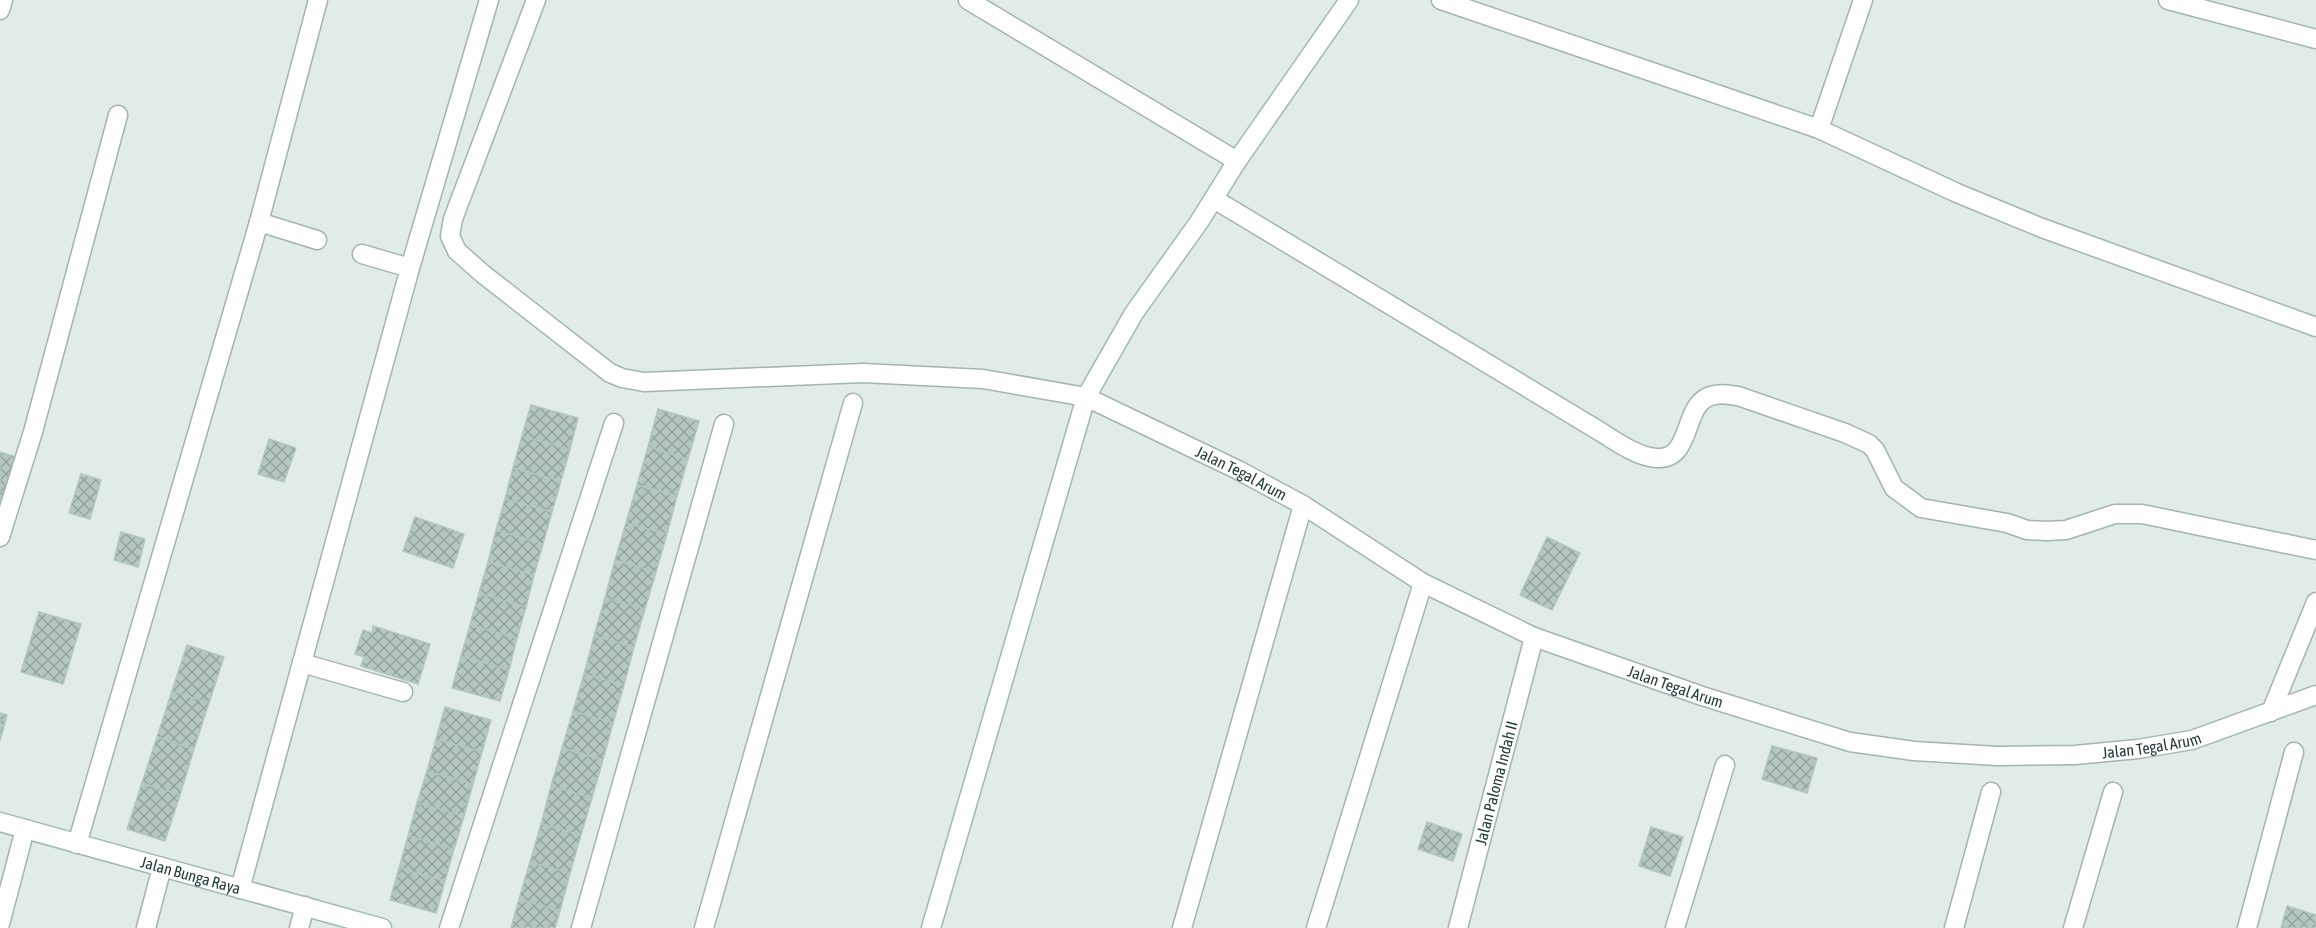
<svg xmlns="http://www.w3.org/2000/svg" width="2316" height="928" viewBox="0 0 2316 928" font-family="'Asap Condensed',sans-serif">
<defs>
<pattern id="building-cross-hatch" width="8" height="8" patternUnits="userSpaceOnUse" patternTransform="scale(1.5)"><rect width="8" height="8" fill="#b6c7c2"/><path d="M0 0l8 8M0 8l8-8" fill="none" stroke="#94a39f"/></pattern>
</defs>
<rect width="100%" height="100%" fill="#e1ece9"/>
<path fill="url(#building-cross-hatch)" stroke="#b3c6c1" stroke-width="1.5" d="M531,405L578,418L570,449L522,436Z
M658,409L699,421L688,459L648,447Z
M522,436L570,449L561,481L513,468Z
M269,439L296,448L284,482L258,474Z
M648,447L688,459L677,496L637,485Z
M0,452L16,457L0,514Z
M513,468L561,481L552,512L505,499Z
M81,474L101,480L90,519L69,513Z
M637,485L677,496L667,534L626,523Z
M505,499L552,512L543,544L496,530Z
M415,517L464,534L453,568L403,551Z
M626,523L667,534L656,572L615,560Z
M496,530L543,544L534,575L488,562Z
M121,532L145,539L138,567L114,560Z
M1547,537L1580,553L1552,610L1520,595Z
M615,560L656,572L645,609L605,598Z
M488,562L534,575L526,607L479,593Z
M479,593L526,607L517,638L470,625Z
M605,598L645,609L634,647L594,636Z
M39,612L81,624L63,684L21,672Z
M470,625L517,638L509,670L461,656Z
M373,626L430,644L418,684L361,666L364,657L355,654L363,630L372,633Z
M594,636L634,647L624,685L584,674Z
M187,645L224,657L209,703L172,691Z
M461,656L509,670L500,701L452,688Z
M584,674L624,685L613,723L573,711Z
M172,691L209,703L194,749L157,737Z
M445,707L491,720L482,752L436,739Z
M573,711L613,723L603,760L562,748Z
M0,713L7,715L0,741Z
M157,737L194,749L180,795L142,783Z
M436,739L482,752L473,784L427,771Z
M1772,746L1817,758L1807,793L1762,779Z
M562,748L603,760L592,798L551,786Z
M427,771L473,784L464,816L417,803Z
M142,783L180,795L165,841L127,829Z
M551,786L592,798L581,835L541,824Z
M417,803L464,816L454,849L408,836Z
M1427,822L1462,834L1453,861L1418,849Z
M541,824L581,835L570,873L530,862Z
M1651,827L1683,837L1670,876L1639,866Z
M408,836L454,849L445,881L399,868Z
M530,862L570,873L560,911L519,899Z
M399,868L445,881L436,913L390,900Z
M519,899L560,911L555,928H511Z
M2287,906L2316,915V928H2281Z"/>
<g fill="none" stroke-linecap="round" stroke-linejoin="round">
<defs>
<path id="lane" d="M259,222L317,240
M362,254L410,268
M302,663L403,692"/>
<g id="street">
<path id="s1" d="M536,0L453,219L450,236L457,251L483,274L610,373L622,378L644,382L863,373L983,379L1086,397L1238,470L1303,505L1423,583L1534,637L1702,696L1850,742L1914,751L1997,756L2075,755L2138,749L2192,740L2316,695"/>
<path d="M968,0L1237,161"/>
<path d="M1441,0L1819,129L1957,193L2042,228L2316,327"/>
<path d="M2168,0L2316,39"/>
<path d="M0,10L3,0"/>
<path d="M1819,129L1863,0"/>
<path d="M1214,199L1591,426C1610,437 1635,457 1657,458C1691,460 1683,411 1706,398C1716,392 1728,395 1738,396L1845,433L1869,444L1875,450L1894,488L1921,508L2007,523L2027,530L2046,531L2066,530L2115,514H2142L2316,550"/>
<path d="M0,537L33,432L118,115"/>
<path d="M2271,712L2316,602"/>
<path d="M77,844L259,222L318,0"/>
<path d="M240,889L410,268L489,0"/>
<path d="M0,924L25,829"/>
<path d="M146,928L162,867"/>
<path d="M299,928L305,906"/>
<path d="M449,928L614,423"/>
<path d="M581,928L724,424"/>
<path d="M704,928L853,403"/>
<path d="M1182,928L1303,505"/>
<path d="M1316,928L1423,583"/>
<path id="s2" d="M1458,928L1534,637"/>
<path d="M1675,928L1725,765"/>
<path d="M1954,928L1991,792"/>
<path d="M2073,928L2113,792"/>
<path d="M2247,928L2294,752"/>
</g>
<g id="secondary">
<path id="s3" d="M0,822L382,928"/>
<path d="M931,928L1086,397L1134,313L1199,222L1237,161L1349,0"/>
</g>
</defs>
<use href="#lane" stroke="#a3b4b1" stroke-width="21"/>
<use href="#street" stroke="#a3b4b1" stroke-width="21"/>
<use href="#secondary" stroke="#9fb9b3" stroke-width="21"/>
<use href="#lane" stroke="#fff" stroke-width="18"/>
<use href="#street" stroke="#fff" stroke-width="18"/>
<use href="#secondary" stroke="#fff" stroke-width="18"/>
</g>
<g text-anchor="middle" dominant-baseline="central" stroke-width="4.5" stroke-linejoin="round" paint-order="stroke">
<g font-size="16" fill="#203e3a" stroke="#f2f9f6">
<text stroke="none"><textPath href="#s1" startOffset="1116">Jalan Tegal Arum</textPath></text>
<text stroke="none"><textPath href="#s1" startOffset="1602">Jalan Tegal Arum</textPath></text>
<text stroke="none"><textPath href="#s1" startOffset="2088">Jalan Tegal Arum</textPath></text>
<text stroke="none"><textPath href="#s2" startOffset="150">Jalan Paloma Indah II</textPath></text>
<text stroke="none"><textPath href="#s3" startOffset="198">Jalan Bunga Raya</textPath></text>
</g>
</g>
</svg>
